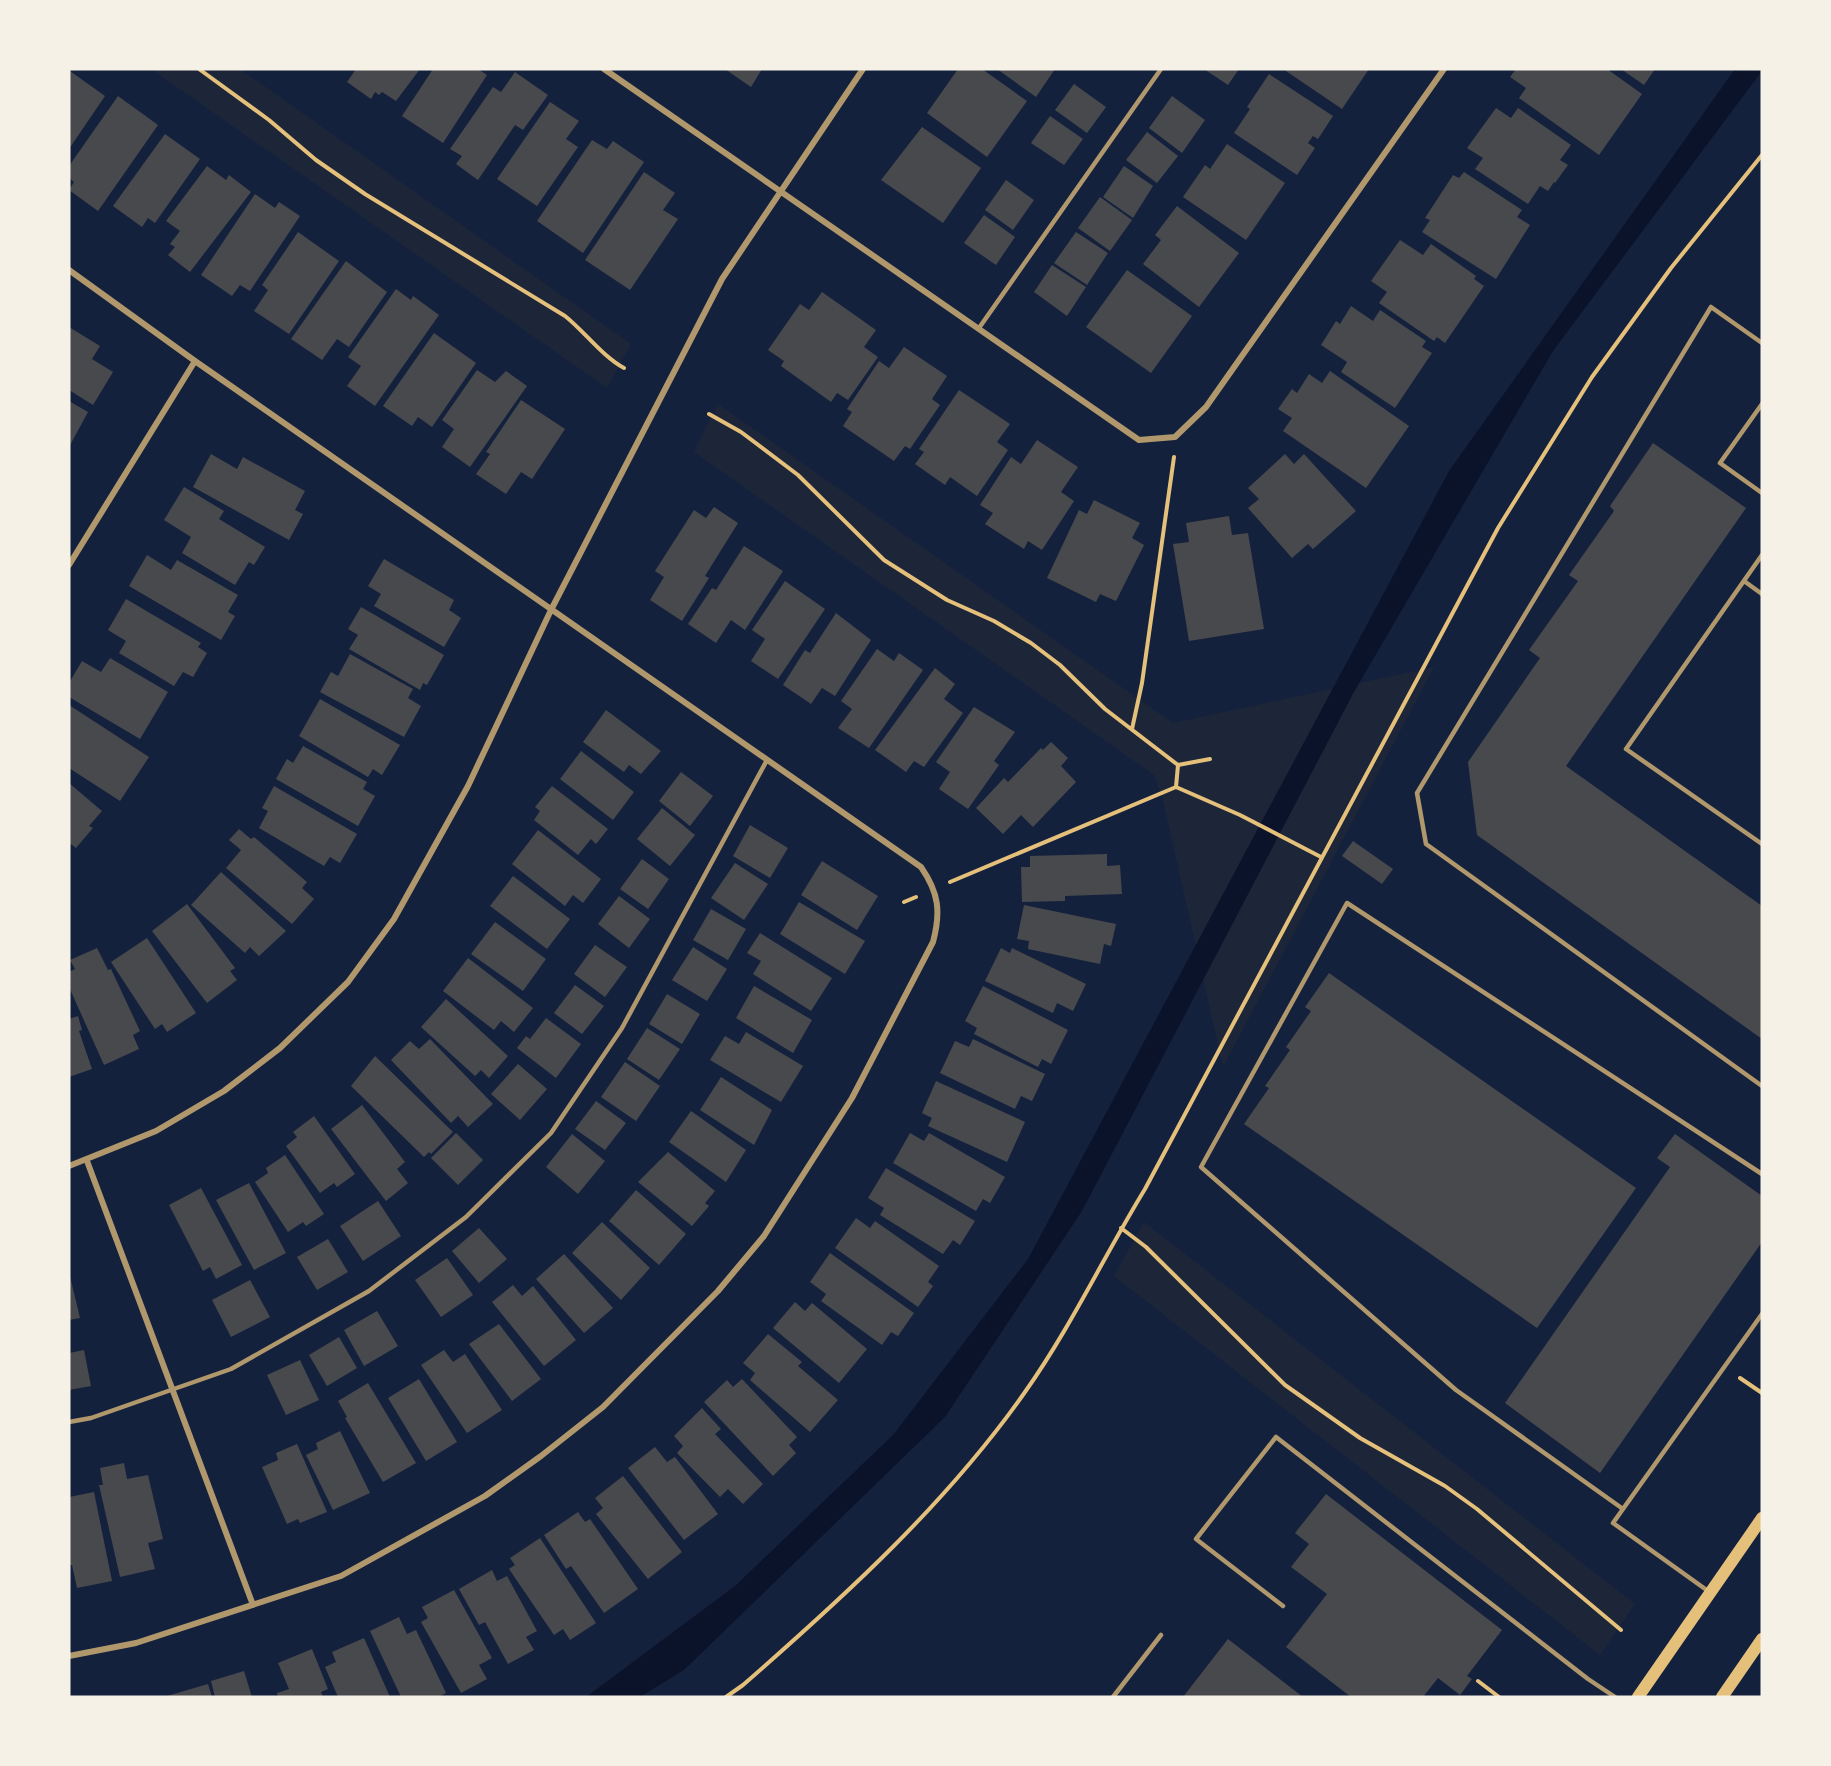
<svg xmlns="http://www.w3.org/2000/svg" width="1831" height="1766" viewBox="0 0 1831 1766" font-family="Merriweather,serif">
<rect width="100%" height="100%" fill="#14213d"/>
<path fill="#1d2539" d="M151,69H240L631,344L607,388Z
M718,404L1173,723L1434,667L1223,1067L1163,800L1154,775L694,452Z
M1144,1222L1635,1604L1600,1655L1114,1276Z"/>
<path fill="#0b132b" d="M1735,69L1762,71L1553,351L1354,692L1082,1211L945,1417L684,1670L640,1697H586L735,1586L893,1435L1028,1259L1449,471Z"/>
<path fill="#48494c" d="M356,69H420L396,101L382,92L379,95L375,92L371,99L347,82Z
M433,69H478L487,75L443,143L402,116Z
M725,69H762L751,87Z
M958,69H982L1027,101L987,157L927,113Z
M997,69H1055L1036,97Z
M1204,69H1239L1228,85Z
M1283,69H1369L1342,109Z
M1516,69H1607L1642,94L1599,155L1519,98L1526,88L1510,77Z
M1621,69H1655L1644,85Z
M70,71L105,96L69,149V73Z
M515,72L548,95L523,130L515,125L478,180L456,164L462,156L450,149L493,87L501,92Z
M1269,74L1333,116L1318,139L1313,136L1308,143L1315,148L1297,175L1234,133L1250,109L1247,107Z
M1074,84L1106,107L1087,133L1055,110Z
M118,96L158,125L98,211L69,190L74,182L69,178V166Z
M1172,96L1205,120L1182,153L1149,128Z
M550,102L579,121L566,139L578,147L537,206L497,179Z
M1496,108L1511,118L1518,108L1571,145L1560,160L1568,165L1555,183L1554,182L1548,191L1540,186L1528,204L1475,169L1483,158L1467,148Z
M1050,116L1083,139L1064,165L1031,143Z
M922,127L981,168L943,223L881,180Z
M1147,132L1178,156L1157,183L1126,160Z
M165,134L200,159L155,223L148,218L142,227L113,206Z
M592,140L607,149L613,141L644,162L583,253L537,221Z
M1227,144L1285,183L1246,240L1183,197L1205,165L1210,169Z
M207,166L226,180L229,175L251,192L190,272L168,255L175,247L170,244L180,231L166,221Z
M1124,166L1153,186L1133,218L1103,197Z
M644,172L675,193L663,210L678,219L630,290L585,260Z
M1464,172L1522,210L1517,217L1530,225L1496,279L1422,232L1430,220L1425,218L1453,175L1459,178Z
M1006,180L1034,200L1013,230L985,210Z
M255,194L275,208L279,202L300,216L250,291L240,285L232,296L201,275Z
M1100,197L1132,220L1110,251L1078,228Z
M1177,206L1239,253L1199,307L1143,264L1161,240L1155,235Z
M984,215L1015,237L996,265L964,243Z
M298,232L339,261L289,334L254,311L268,290L262,285Z
M1076,232L1108,253L1087,285L1054,263Z
M1400,240L1423,255L1431,244L1476,276L1474,279L1484,286L1445,343L1437,337L1434,341L1379,303L1387,292L1371,281Z
M346,261L387,292L349,347L337,339L322,360L291,339Z
M1052,265L1086,287L1067,316L1034,292Z
M1127,270L1192,316L1151,373L1086,327Z
M396,289L411,300L413,296L439,315L375,406L347,386L361,366L348,357Z
M822,292L876,330L864,347L878,357L848,400L837,393L831,402L781,366L784,361L768,350L800,304L809,310Z
M1351,306L1373,321L1380,310L1426,341L1422,347L1432,353L1395,408L1341,372L1347,362L1321,345L1336,321L1340,324Z
M69,327L100,346L92,359L113,372L93,405L69,390Z
M434,333L476,363L432,427L418,417L412,426L383,406Z
M904,347L947,376L932,399L940,405L910,449L905,446L894,461L843,426L852,412L847,409L879,361L889,368Z
M477,370L495,382L506,371L527,386L470,467L442,447L454,429L442,420Z
M1330,371L1409,426L1366,488L1283,431L1292,418L1278,409L1292,389L1297,393L1309,374L1322,383Z
M959,390L1010,424L997,442L1008,450L977,496L950,477L945,485L915,464L924,452L919,449Z
M521,400L565,429L532,479L521,472L506,494L476,474L490,454L486,452Z
M69,401L88,412L69,447Z
M1037,440L1078,467L1061,492L1074,501L1042,550L1028,541L1024,549L985,524L993,513L980,505L1011,457L1021,464Z
M1653,443L1746,508L1566,766L1762,906V1039L1477,835L1468,762L1540,658L1529,650L1578,581L1569,575L1614,511L1610,506Z
M211,454L237,469L243,457L305,491L295,510L303,514L289,540L193,487Z
M1285,454L1294,464L1304,454L1356,511L1313,549L1308,544L1292,558L1248,508L1259,499L1248,488Z
M184,487L224,511L219,519L265,547L254,565L249,562L235,585L182,553L191,537L164,520Z
M1094,500L1140,523L1132,538L1144,545L1116,601L1100,594L1096,602L1047,578L1079,510L1087,514Z
M714,507L738,523L705,576L709,578L682,621L650,600L664,577L655,571L694,510L706,518Z
M1229,516L1232,535L1248,533L1264,629L1189,641L1173,544L1189,542L1186,523Z
M744,546L783,571L745,630L731,620L716,643L688,624L712,588L716,590Z
M147,555L171,570L177,560L238,595L228,612L235,616L221,640L129,586Z
M384,559L454,600L449,610L461,618L444,647L374,606L381,594L368,586Z
M785,581L825,609L778,679L751,661L765,639L752,630Z
M126,599L201,643L198,647L207,653L193,677L183,672L174,686L119,653L126,641L108,630Z
M361,607L444,655L427,685L423,683L420,690L349,649L358,635L348,629Z
M836,613L871,640L835,696L822,688L811,704L783,685L805,650L810,653Z
M877,649L894,661L899,653L923,670L869,748L838,728L852,709L841,701Z
M350,654L413,689L408,698L421,706L404,737L320,692L331,672L338,676Z
M110,658L168,692L140,739L69,697V683L82,661L101,672Z
M935,668L955,684L944,699L963,713L924,767L914,761L906,772L875,750Z
M320,699L400,745L382,775L373,769L368,777L299,736Z
M69,705L149,757L120,801L69,768Z
M974,707L1015,732L994,761L999,765L968,809L939,789L950,772L936,762Z
M606,710L661,751L641,774L629,765L624,772L583,742Z
M1051,742L1068,758L1061,766L1076,782L1033,827L1021,815L1003,834L976,808L1004,778L1008,782L1041,748L1043,750Z
M303,746L367,782L363,789L375,796L358,826L276,779L287,759L293,763Z
M581,751L634,792L613,820L560,779Z
M681,772L713,796L690,826L659,801Z
M69,783L102,811L89,826L93,828L76,848L71,844L69,847Z
M274,786L357,834L340,863L330,857L324,866L259,828L268,811L262,808Z
M552,786L608,829L596,844L591,839L578,855L534,820L540,811L535,807Z
M662,808L695,835L670,866L637,839Z
M750,825L788,848L770,878L733,856Z
M239,829L251,839L254,837L307,882L302,888L314,899L292,924L226,868L241,850L229,840Z
M538,830L601,879L583,903L573,895L565,906L512,864Z
M1353,841L1393,869L1382,884L1342,856Z
M1107,854V866L1120,865L1122,894L1065,896V901L1022,902L1021,867H1030V856Z
M642,859L669,879L648,909L620,889Z
M822,861L878,896L857,930L801,895Z
M735,863L768,884L744,920L711,898Z
M221,872L286,931L259,956L250,947L245,953L191,905Z
M513,876L570,919L547,949L490,906Z
M619,896L650,919L629,948L598,924Z
M799,902L865,941L845,974L780,934Z
M187,904L235,968L230,971L237,980L207,1003L152,931Z
M1024,905L1116,924L1111,946L1104,944L1100,964L1028,949L1029,941L1017,939Z
M711,909L746,929L728,960L693,940Z
M495,922L546,959L523,991L471,954Z
M760,933L832,978L811,1011L753,974L761,961L747,953Z
M147,938L196,1013L167,1032L162,1024L155,1029L111,962Z
M595,945L627,967L605,997L574,974Z
M693,947L727,969L707,1001L672,980Z
M97,948L108,970L111,969L140,1031L133,1035L139,1049L104,1065L69,987V972L75,969L70,960Z
M1001,948L1010,953L1012,948L1086,984L1073,1011L1057,1003L1053,1013L985,981Z
M468,958L533,1008L514,1032L501,1021L494,1030L443,991Z
M1329,973L1636,1188L1537,1328L1244,1124L1269,1088L1265,1086L1290,1050L1286,1047L1311,1011L1305,1007Z
M575,985L604,1006L582,1034L554,1013Z
M754,986L812,1020L793,1053L736,1018Z
M983,986L1068,1030L1051,1064L1042,1059L1038,1067L974,1034L977,1028L965,1021Z
M667,994L700,1014L682,1044L649,1024Z
M446,999L508,1056L489,1078L481,1070L475,1076L421,1027Z
M78,1016L82,1030L79,1031L92,1069L69,1077V1019Z
M546,1018L581,1044L556,1078L517,1048L526,1036L530,1039Z
M647,1028L680,1049L659,1080L627,1059Z
M746,1032L803,1066L781,1102L710,1060L725,1036L739,1044Z
M430,1039L493,1104L468,1127L458,1116L451,1123L391,1060L410,1041L419,1049Z
M973,1039L1045,1074L1032,1101L1021,1096L1015,1109L940,1073L955,1041L969,1047Z
M375,1056L453,1132L431,1154L429,1152L424,1157L351,1086Z
M625,1062L660,1086L636,1121L601,1097Z
M518,1064L547,1089L520,1120L491,1094Z
M721,1077L772,1110L754,1145L700,1110Z
M936,1081L1025,1122L1007,1162L928,1126L932,1118L922,1113Z
M596,1101L626,1123L605,1150L575,1129Z
M362,1105L405,1162L397,1169L408,1183L386,1201L331,1129Z
M691,1111L746,1150L726,1182L669,1142Z
M314,1116L355,1174L337,1187L334,1183L320,1193L286,1146L297,1137L293,1132Z
M456,1133L483,1160L458,1185L431,1158Z
M910,1133L924,1141L929,1133L1005,1177L990,1203L983,1199L976,1211L893,1163Z
M572,1134L605,1161L578,1194L546,1167Z
M1675,1134L1762,1196V1242L1600,1473L1505,1403L1670,1167L1657,1158Z
M668,1152L715,1191L705,1203L709,1206L692,1226L638,1182Z
M285,1155L324,1214L306,1226L303,1222L288,1232L255,1182L268,1173L266,1168Z
M886,1168L975,1221L960,1245L953,1240L943,1254L880,1215L884,1208L868,1198Z
M249,1183L286,1253L254,1270L216,1200Z
M201,1188L242,1265L216,1279L210,1267L203,1271L169,1205Z
M636,1190L686,1234L659,1265L609,1221Z
M378,1201L401,1236L363,1261L340,1226Z
M856,1218L870,1228L875,1221L939,1266L928,1282L933,1286L918,1307L835,1248Z
M602,1222L650,1268L621,1300L572,1253Z
M479,1228L507,1259L479,1283L452,1251Z
M328,1239L348,1272L317,1290L297,1257Z
M830,1253L914,1313L898,1336L891,1332L882,1345L821,1301L826,1294L810,1282Z
M564,1254L613,1308L584,1333L536,1279Z
M447,1258L473,1295L441,1317L415,1280Z
M69,1272L80,1318L69,1320Z
M250,1280L270,1317L231,1337L212,1300Z
M513,1285L522,1296L533,1286L576,1340L544,1366L492,1302Z
M795,1302L805,1311L812,1303L867,1349L839,1383L773,1328Z
M377,1311L398,1346L364,1366L344,1330Z
M499,1324L541,1379L512,1401L469,1344Z
M768,1334L802,1362L798,1366L838,1400L810,1432L750,1380L755,1373L743,1363Z
M339,1337L357,1368L327,1386L309,1355Z
M84,1350L91,1386L69,1390V1353Z
M444,1350L453,1362L465,1354L502,1410L467,1433L421,1365Z
M300,1360L319,1400L286,1415L267,1375Z
M419,1379L457,1442L426,1461L388,1398Z
M742,1379L797,1437L789,1445L796,1453L773,1476L704,1402L727,1380L733,1387Z
M368,1383L416,1463L383,1482L345,1418L347,1417L338,1401Z
M702,1408L721,1429L715,1434L763,1484L743,1504L728,1489L720,1497L677,1453L683,1446L674,1436Z
M340,1431L370,1493L333,1510L306,1455L318,1449L316,1443Z
M297,1444L327,1512L300,1523L298,1519L287,1524L262,1467L278,1460L276,1453Z
M655,1447L667,1462L675,1457L718,1514L684,1540L628,1468Z
M124,1463L127,1479L148,1475L163,1539L148,1543L155,1569L120,1577L99,1485H103L100,1468Z
M623,1476L682,1552L648,1579L596,1514L603,1508L595,1498Z
M94,1492L112,1581L77,1588L72,1565H69V1497Z
M1326,1494L1502,1630L1467,1676L1472,1679L1460,1695L1438,1678L1423,1697H1351L1286,1647L1327,1594L1291,1567L1309,1544L1295,1533Z
M578,1512L585,1522L590,1519L638,1589L604,1613L571,1566L566,1569L544,1535Z
M540,1538L596,1623L570,1640L563,1629L554,1635L509,1569L515,1565L510,1558Z
M492,1570L497,1581L507,1576L537,1631L526,1637L534,1650L508,1664L485,1622L479,1625L459,1589Z
M454,1590L492,1658L479,1665L487,1679L461,1693L421,1622L428,1618L422,1607Z
M399,1617L407,1634L416,1630L446,1693L438,1697H401L370,1631Z
M364,1638L390,1697H338L325,1667L336,1662L332,1652Z
M1228,1639L1303,1697H1183Z
M312,1649L328,1689L321,1692L323,1697H278L277,1693L289,1689L278,1663Z
M244,1671L252,1697H215L211,1681Z
M208,1684L212,1697H167V1696Z"/>
<g fill="none" stroke-linecap="round" stroke-linejoin="round">
<path stroke="#e5c07b" stroke-width="4" d="M199,69L269,120L316,160L365,194L565,316C584,331 603,357 624,368
M709,414L741,432L798,475L884,560L947,600L994,621L1031,643L1060,665L1105,709L1178,765L1176,787L1240,815L1321,857
M1132,729L1142,683L1174,457
M1178,765L1210,759
M950,882L1176,787
M904,902L916,897
M1121,1228L1146,1247L1285,1385L1360,1438L1445,1486L1477,1509L1621,1630
M1740,1378L1762,1393
M1478,1681L1499,1697
M726,1697L743,1685C845,1596 947,1503 1025,1392C1071,1327 1104,1256 1145,1189L1498,528L1592,377L1671,268L1762,155"/>
<path stroke="#b1986c" stroke-width="4.5" d="M979,328L1161,69
M1762,343L1711,307L1417,793L1426,844L1762,1086
M1762,404L1720,463L1762,493
M1762,555L1626,749L1762,844
M1744,581L1762,594
M69,1422L91,1418L231,1369L369,1291L466,1217L551,1133L622,1028L767,760
M1623,1509L1456,1390L1201,1167L1347,903L1762,1174
M1708,1591L1613,1523L1762,1314
M1283,1606L1196,1539L1276,1437L1588,1679L1615,1697
M1113,1697L1161,1635"/>
<path stroke="#b1986c" stroke-width="6" d="M604,69L1139,440L1175,437L1206,407L1444,69
M69,270L195,361L921,867C939,893 941,912 933,942L852,1098L764,1236L718,1291L603,1407L541,1456L485,1496L341,1576L136,1643L69,1656
M69,565L195,361
M87,1161L253,1605
M69,1166L156,1131L224,1091L280,1048L348,982L394,919L468,786L551,610L722,279L863,69"/>
<path stroke="#e5c07b" stroke-width="12" d="M1638,1697L1762,1518
M1722,1697L1762,1639"/>
</g>
<rect width="1831" height="1766" fill="none" stroke="#f6f1e7" stroke-width="141"/>
</svg>
